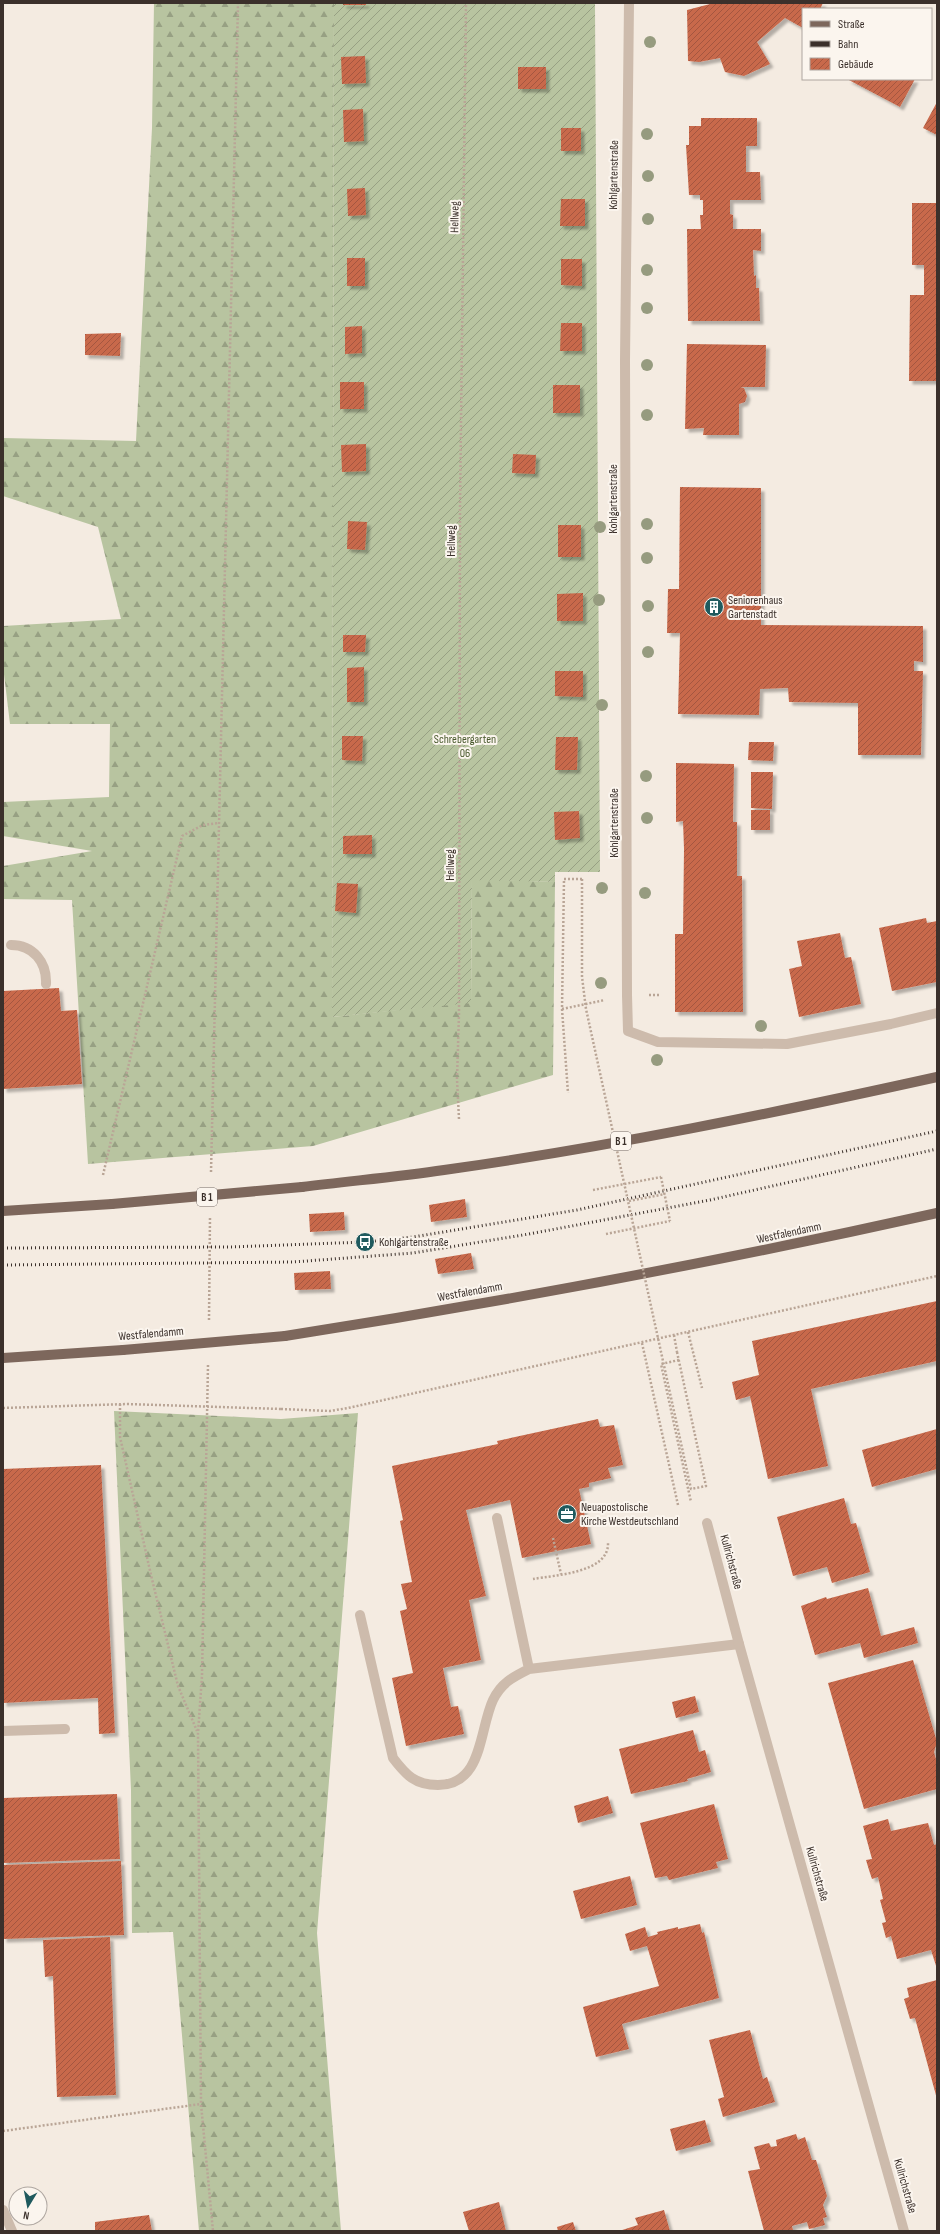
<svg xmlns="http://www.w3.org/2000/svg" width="940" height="2234" viewBox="0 0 940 2234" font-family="'Sofia Sans Condensed',sans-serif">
<defs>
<pattern id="forest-firs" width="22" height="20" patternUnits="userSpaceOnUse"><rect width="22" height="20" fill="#b8c4a0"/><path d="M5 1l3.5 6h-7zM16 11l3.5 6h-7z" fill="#97a083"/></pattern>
<pattern id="garden-furrows" width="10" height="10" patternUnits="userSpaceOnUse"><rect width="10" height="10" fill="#b8c4a0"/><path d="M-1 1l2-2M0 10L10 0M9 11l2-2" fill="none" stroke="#97a083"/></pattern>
<pattern id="building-hatch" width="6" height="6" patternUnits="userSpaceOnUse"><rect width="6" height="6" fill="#c8694b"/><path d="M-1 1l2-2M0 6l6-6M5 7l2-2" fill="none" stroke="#a4573f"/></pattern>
<filter id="shadow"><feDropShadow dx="3.5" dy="3.5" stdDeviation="1" flood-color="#0004"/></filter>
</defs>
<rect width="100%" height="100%" fill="#f4ebe1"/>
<path fill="url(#forest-firs)" d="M154,3H334L332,1017L471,1002L472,879L555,882L553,1075L313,1146L88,1164L72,900L3,899V866L92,851L3,836V802L109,797L110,724H10L3,666V626L121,619L98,527L3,496V438L136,441L152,128Z
M114,1411L281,1419L358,1413L317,1933L341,2231H199L173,1932L132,1933L131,1790Z"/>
<path fill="url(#garden-furrows)" d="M334,3H595L600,872H555V882L472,880L471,1003L332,1017Z"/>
<path fill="url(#building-hatch)" filter="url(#shadow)" d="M343,3H366V5H343Z
M714,3H823L820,9H803V28L785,18L757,42L770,64L744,76L725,72L720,58L699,62L688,61L687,10Z
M365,56L366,83L342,84L341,57Z
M518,67H546V89H518Z
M847,79H915L900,107Z
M937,102V135L923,128Z
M363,109L364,141L344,142L343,110Z
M701,118H757V146H746V172H760L761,200H730V214L733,215V229H761V251L753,250L754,276L756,275V288H759L760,321H688L687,229H701L700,215H703V200H700V195H689L686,145H689V126H701Z
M561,128H581V151H561Z
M365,188L366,215L348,216L347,189Z
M561,199H585V226H560Z
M912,203H937V381H909L910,295H924V265H912Z
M347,258H365V286H347Z
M561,259H582V286L561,285Z
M561,323H582V351H560Z
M362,326V353L345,354V327Z
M121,333L120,356L85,355V334Z
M687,344L766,345L765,387H740L744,388L747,396L745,402L739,404V435H703L704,428L685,429Z
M340,382H364V409H340Z
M553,385H580V413H553Z
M366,444V471L342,472L341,445Z
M513,454L536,455L535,474L512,473Z
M680,487L761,488V625L923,626V662L914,661V671H923L921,755H858V703L789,702L788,688L760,689L759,715L678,714L680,633H667L668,589H679Z
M348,521L367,522L365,550L347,549Z
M558,525H581V557H558Z
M583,593V621H557V594Z
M343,635H366L365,652H343Z
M364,667V702H347V668Z
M555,671H583V697L555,696Z
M342,736H363L362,761L342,760Z
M556,737H578L577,770H555Z
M749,742H774L773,761L748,760Z
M676,763L734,764L733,822H737V876H742L743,1012H675V934H683L684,849L683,821L676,822Z
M751,772H773L772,809L751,808Z
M751,810H770V830H751Z
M579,811L580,838L555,840L554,812Z
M372,835V854H343V836Z
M337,883L358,884L356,913L335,911Z
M926,918L927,923L937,921V982L892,991L879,928Z
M840,933L845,958L851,957L861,1004L799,1017L789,969L802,966L797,941Z
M59,988L61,1011L77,1010L82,1084L3,1089V991Z
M465,1199L467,1217L431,1222L429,1205Z
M344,1212L345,1230L310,1232L309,1214Z
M471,1253L474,1269L438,1274L435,1259Z
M330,1271L331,1289L295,1290L294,1273Z
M937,1301V1361L811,1389L828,1466L768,1479L750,1396L736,1400L732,1382L759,1375L752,1341Z
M598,1419L600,1427L614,1425L623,1465L608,1468L611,1478L589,1483V1487L579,1489L591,1544L522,1558L510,1500L466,1510L486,1596L469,1600L481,1660L443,1668L451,1707L458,1706L464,1734L406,1746L392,1678L413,1673L400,1611L407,1609L401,1584L412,1582L400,1521L403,1520L392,1466L498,1444L497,1441Z
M937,1429V1469L872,1487L862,1450Z
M101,1465L115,1733L99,1734L98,1698L3,1703V1469Z
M844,1498L851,1524L856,1523L870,1572L832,1583L827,1567L793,1576L777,1517Z
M868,1588L881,1636L914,1627L918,1643L864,1658L860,1643L815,1655L801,1606L826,1597L827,1599Z
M913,1660L937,1742L934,1752L937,1763V1789L864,1809L828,1683Z
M695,1696L699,1712L676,1718L672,1702Z
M693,1730L699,1752L705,1750L711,1772L687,1779L688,1781L631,1794L619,1749Z
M117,1794L120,1859L3,1863V1798Z
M608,1796L613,1813L578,1823L574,1806Z
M714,1804L728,1859L716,1862L718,1868L669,1880L667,1876L655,1878L640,1823Z
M888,1819L891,1831L928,1823L934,1845L937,1844V1969L931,1950L897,1959L891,1936L886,1938L882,1923L886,1922L880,1900L883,1899L878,1877L872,1879L869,1870L866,1860L872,1859L863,1826Z
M121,1861L124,1935L3,1939V1865Z
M630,1876L637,1905L581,1919L573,1891Z
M700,1924L702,1933L704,1932L719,1998L622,2024L629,2049L596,2057L583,2007L659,1986L647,1946L630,1951L625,1934L645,1927L648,1937L658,1934L657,1932L678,1927V1929Z
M110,1937L116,2095L57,2097L53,1976L45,1977L43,1940Z
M937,1980V2099L915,2018L910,2019L904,1999L909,1997L907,1988Z
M750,2030L763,2079L767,2077L775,2102L723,2117L718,2099L724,2097L709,2040Z
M705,2120L711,2142L676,2151L670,2129Z
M796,2134L798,2140L805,2137L812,2160H816L827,2196L823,2205L827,2217L823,2218L825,2225L809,2229L807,2222L792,2226L793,2230L788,2231H764L748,2171L760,2169L754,2147L769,2143L771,2147L777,2146L776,2140Z
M499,2202L506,2231H469L463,2212Z
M664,2210L670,2231H619L638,2225L635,2218Z
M149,2215L152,2231H95V2222Z
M573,2222L576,2231H558L557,2227Z"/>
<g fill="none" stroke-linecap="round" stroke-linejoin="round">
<path stroke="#b9a596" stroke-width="2.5" stroke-dasharray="2 2" stroke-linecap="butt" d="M582,879H564L562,1009L605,1000
M649,995H659
M562,1009L568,1093
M459,1119L457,1079L459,1013L460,508L466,3
M211,1172L238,3
M103,1175L182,836L203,825L218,823
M593,1190L661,1177
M629,1201L665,1194
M606,1234L670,1221
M209,1320L210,1217
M688,1332L702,1388
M674,1335L677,1352
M642,1343L678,1505
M679,1360L661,1364L691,1502
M208,1365L202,1676L198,1733L201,2104L213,2231
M120,1404V1437L151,1575L178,1686L197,1731
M3,1408L127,1404
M281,1409L330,1411L348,1408L937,1276
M553,1538L561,1574
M533,1579C555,1575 609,1573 608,1543
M3,2131L201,2104"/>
<path stroke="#cdbbac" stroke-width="10" d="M11,945C33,945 47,962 46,984
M627,995L628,1031L658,1042L787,1044L891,1024L937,1013
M497,1518L529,1669
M360,1615L393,1758C406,1775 415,1785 438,1785C483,1785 479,1730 493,1700C501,1683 513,1677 529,1669L739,1644
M3,1731L65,1729"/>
<path stroke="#cdbbac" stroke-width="10" d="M627,995L625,360L629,3
M707,1523L739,1644L904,2231
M3,2210L12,2231"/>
<path stroke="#7d675c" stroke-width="10" d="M302,1187C349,1181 397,1177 444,1170C609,1147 774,1113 937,1077
M3,1211L112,1204
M285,1336C503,1302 721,1261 937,1213
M3,1358L123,1350"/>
<path stroke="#3b302b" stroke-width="3" stroke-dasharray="1 3" stroke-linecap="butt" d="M3,1248L230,1247L365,1242L413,1237L577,1210L937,1131
M3,1265L293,1262L413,1253L529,1234L710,1200L937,1149"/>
<path stroke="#b9a596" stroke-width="2.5" stroke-dasharray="2 2" stroke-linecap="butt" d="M582,879V977L586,1009L691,1489L706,1486L677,1352
M661,1177L670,1221
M127,1404L281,1409"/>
<path stroke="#7d675c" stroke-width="10" d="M112,1204L302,1187
M123,1350L285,1336"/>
</g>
<g fill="#969b7f">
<circle cx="650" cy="42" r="6"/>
<circle cx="647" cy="134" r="6"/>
<circle cx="648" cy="176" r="6"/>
<circle cx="648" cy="219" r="6"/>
<circle cx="647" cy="270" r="6"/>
<circle cx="647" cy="308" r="6"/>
<circle cx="647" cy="365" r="6"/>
<circle cx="647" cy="415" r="6"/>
<circle cx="647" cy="524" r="6"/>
<circle cx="600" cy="527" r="6"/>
<circle cx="647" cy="558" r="6"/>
<circle cx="599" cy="600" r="6"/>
<circle cx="648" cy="606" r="6"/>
<circle cx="648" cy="652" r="6"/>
<circle cx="602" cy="705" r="6"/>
<circle cx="646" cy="776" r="6"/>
<circle cx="647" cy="818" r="6"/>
<circle cx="602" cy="888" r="6"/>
<circle cx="645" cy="893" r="6"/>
<circle cx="601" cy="983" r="6"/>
<circle cx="761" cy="1026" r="6"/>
<circle cx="657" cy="1060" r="6"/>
</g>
<defs>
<symbol id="building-disc" viewBox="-11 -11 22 22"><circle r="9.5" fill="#1f5a5e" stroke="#fbf5ee"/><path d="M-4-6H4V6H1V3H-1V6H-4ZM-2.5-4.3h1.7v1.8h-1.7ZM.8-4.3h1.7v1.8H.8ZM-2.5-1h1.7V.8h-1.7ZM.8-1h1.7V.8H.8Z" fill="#fff"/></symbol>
<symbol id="bus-disc" viewBox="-11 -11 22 22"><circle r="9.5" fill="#1f5a5e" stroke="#fbf5ee"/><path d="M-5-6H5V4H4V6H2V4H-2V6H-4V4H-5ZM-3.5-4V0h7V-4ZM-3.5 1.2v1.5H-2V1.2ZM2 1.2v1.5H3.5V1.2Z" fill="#fff"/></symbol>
<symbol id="office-disc" viewBox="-11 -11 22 22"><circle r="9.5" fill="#1f5a5e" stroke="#fbf5ee"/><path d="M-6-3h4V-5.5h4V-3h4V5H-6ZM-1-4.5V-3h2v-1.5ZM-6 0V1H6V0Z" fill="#fff"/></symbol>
</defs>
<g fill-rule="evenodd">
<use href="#building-disc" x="703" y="596" width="22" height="22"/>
<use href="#bus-disc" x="354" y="1231" width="22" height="22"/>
<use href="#office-disc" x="556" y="1503" width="22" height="22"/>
</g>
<g text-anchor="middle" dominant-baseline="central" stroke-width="4" stroke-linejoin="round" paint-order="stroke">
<g fill="#fbf5ee" stroke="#756b66" stroke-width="1">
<rect x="611" y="1132" width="20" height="18" rx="3"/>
<rect x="197" y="1188" width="20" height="18" rx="3"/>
</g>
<g font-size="11" font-weight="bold" fill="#3b302b">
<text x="621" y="1141">B 1</text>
<text x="207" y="1197">B 1</text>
</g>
<g font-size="12" fill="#3b302b" stroke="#fbf5ee">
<text transform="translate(614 175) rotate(-89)">Kohlgartenstraße</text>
<text transform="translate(455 217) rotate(-89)">Hellweg</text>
<text transform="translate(613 499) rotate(-90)">Kohlgartenstraße</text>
<text transform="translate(451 541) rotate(-90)">Hellweg</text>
<text transform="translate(614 823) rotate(-90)">Kohlgartenstraße</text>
<text transform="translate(450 865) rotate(-90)">Hellweg</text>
<text transform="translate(789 1233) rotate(-12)">Westfalendamm</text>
<text transform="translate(470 1292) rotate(-10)">Westfalendamm</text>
<text transform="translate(151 1334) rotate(-5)">Westfalendamm</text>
<text transform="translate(731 1562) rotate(75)">Kullrichstraße</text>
<text transform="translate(817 1874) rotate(74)">Kullrichstraße</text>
<text transform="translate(905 2186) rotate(74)">Kullrichstraße</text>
</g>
<g font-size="12" fill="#3b302b" stroke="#fbf5ee" text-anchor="start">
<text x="728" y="600">Seniorenhaus<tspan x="728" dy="14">Gartenstadt</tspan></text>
<text x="379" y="1242">Kohlgartenstraße</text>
<text x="581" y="1507">Neuapostolische<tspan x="581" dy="14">Kirche Westdeutschland</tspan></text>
</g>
<g font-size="12" fill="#4a5a2e" stroke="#fbf5ee">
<text x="465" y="739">Schrebergarten<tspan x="465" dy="14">06</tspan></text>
</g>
</g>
<rect width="940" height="2234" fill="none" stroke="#3b302b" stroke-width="8"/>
<rect x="802" y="8" width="130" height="72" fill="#fbf5ee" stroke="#aea6a0"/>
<rect x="810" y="21" width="20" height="6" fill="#7d675c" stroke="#aea6a0"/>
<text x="838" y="28" font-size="12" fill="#3b302b">Straße</text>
<rect x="810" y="41" width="20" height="6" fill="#3b302b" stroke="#aea6a0"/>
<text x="838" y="48" font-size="12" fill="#3b302b">Bahn</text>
<rect x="810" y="58" width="20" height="12" fill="url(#building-hatch)" stroke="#aea6a0"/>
<text x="838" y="68" font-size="12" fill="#3b302b">Gebäude</text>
<g transform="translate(28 2206) rotate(190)"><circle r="19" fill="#fbf5ee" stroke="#aea6a0"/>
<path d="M0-3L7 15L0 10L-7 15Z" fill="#1f5a5e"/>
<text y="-6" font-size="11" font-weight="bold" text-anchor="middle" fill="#3b302b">N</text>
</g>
</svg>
